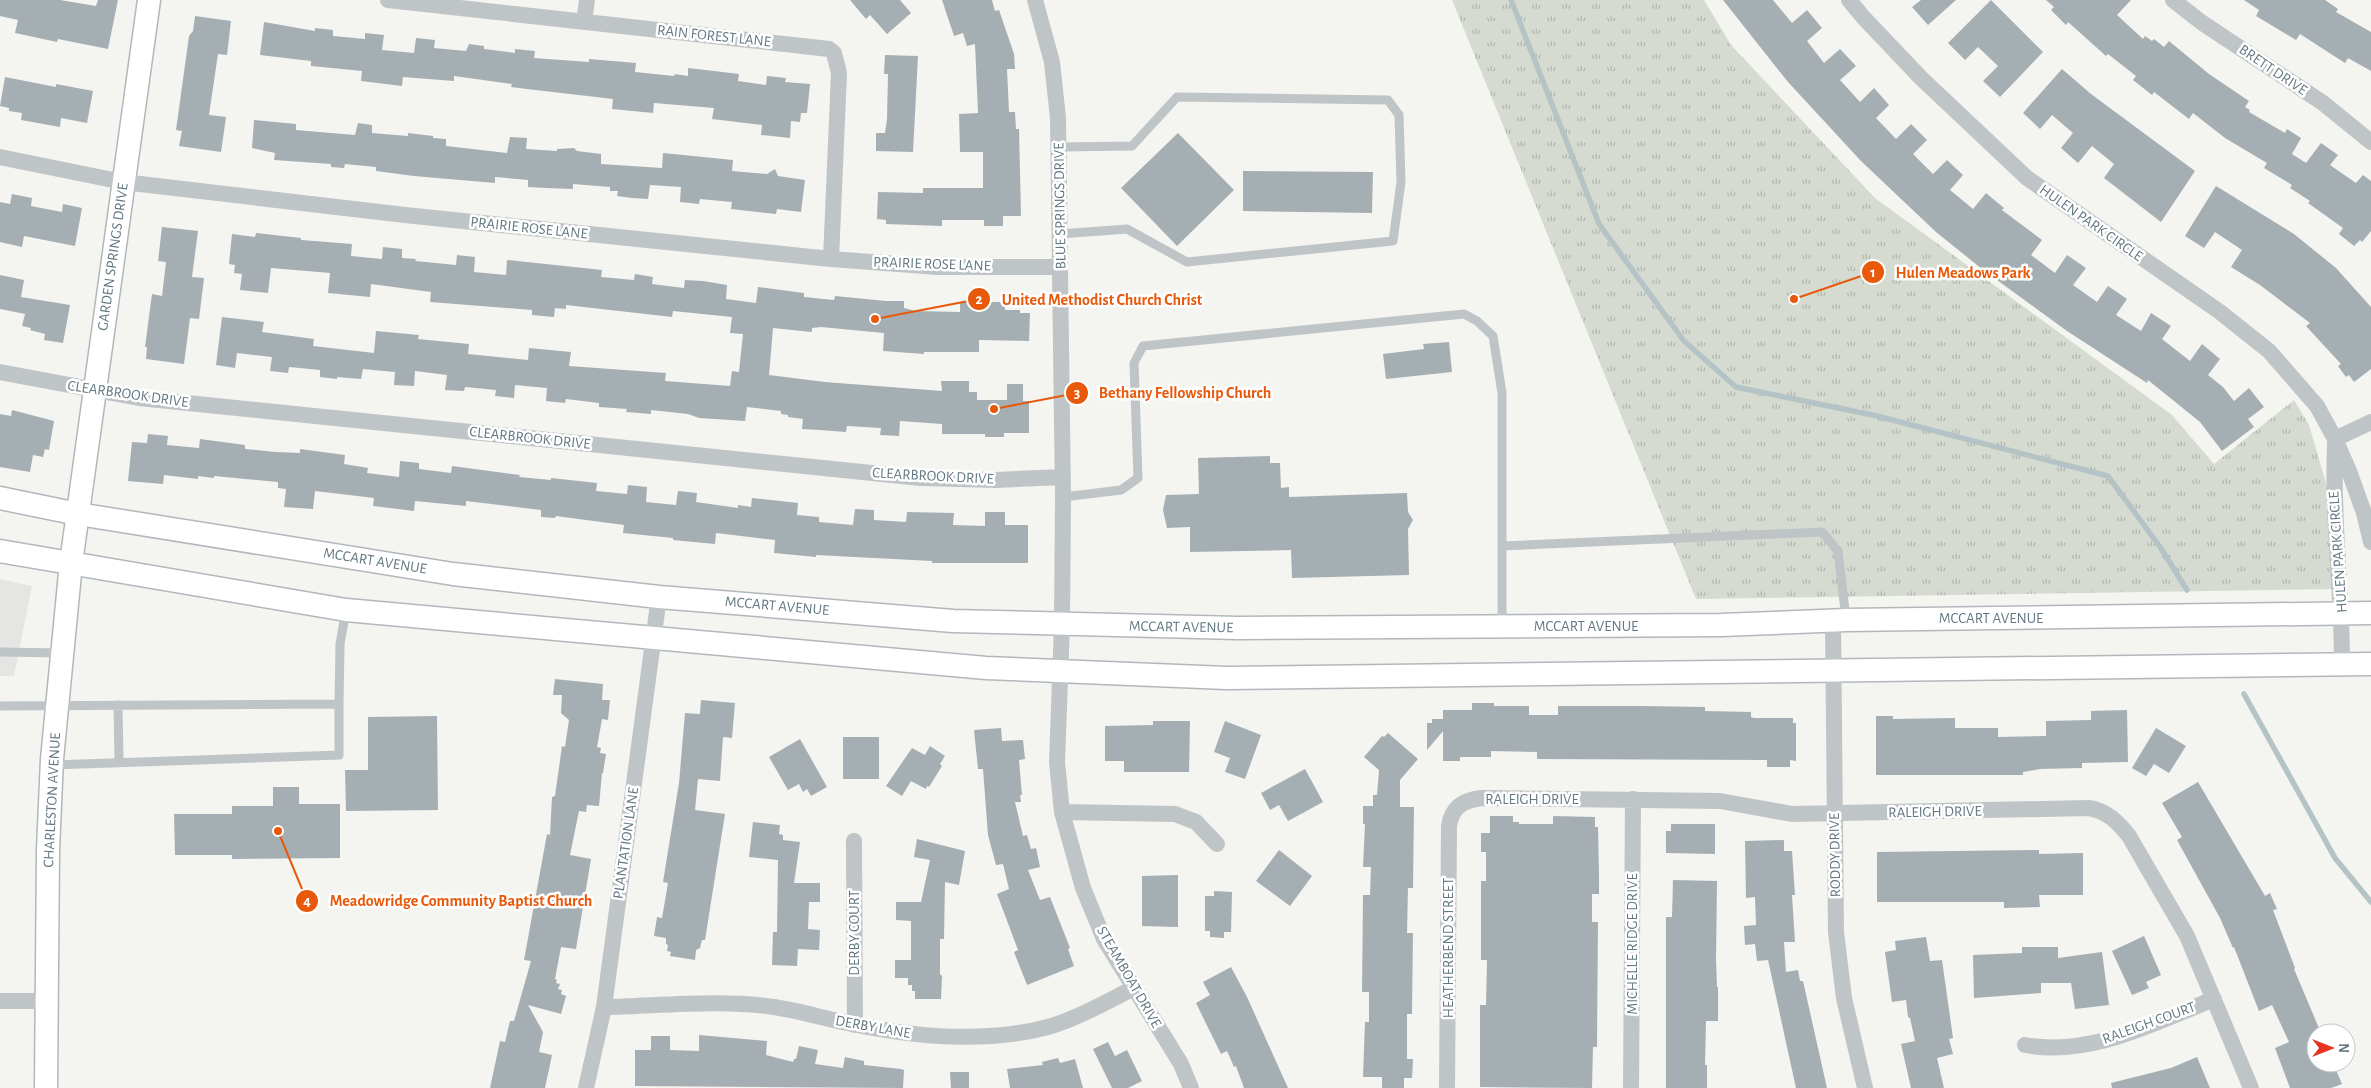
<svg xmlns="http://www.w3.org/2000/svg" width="2371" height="1088" viewBox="0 0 2371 1088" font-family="'Alegreya Sans',sans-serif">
<defs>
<pattern id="park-tufts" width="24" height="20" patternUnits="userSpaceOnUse" patternTransform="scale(1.25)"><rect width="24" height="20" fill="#d6dbd1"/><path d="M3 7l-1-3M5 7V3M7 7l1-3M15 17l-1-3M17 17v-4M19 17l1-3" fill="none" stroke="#b1b6af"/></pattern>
</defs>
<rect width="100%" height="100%" fill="#f4f4f0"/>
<path fill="#e5e5e4" d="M0,579L32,586L14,676H0Z"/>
<path fill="url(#park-tufts)" d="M1452,0H1704L1731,45L1875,198L2172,415L2214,464L2294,400L2309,425L2335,514L2337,589L1696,599Z"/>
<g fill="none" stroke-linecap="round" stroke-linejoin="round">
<path stroke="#b4c4c6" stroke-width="5.5" d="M1511,0L1599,224L1684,341L1736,387L1877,416L2108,476L2160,547L2187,590
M2244,694L2335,858L2371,902"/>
</g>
<path fill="#a5afb3" d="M0,0H60L96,6L98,0H118L108,49L58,39L57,42L15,33L18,20L0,16Z
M850,0H900L911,13L887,34L870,15L866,19Z
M942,0H992L995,11L999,10L1014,54L1015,69H1007L1009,112H1015L1016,129H1019L1021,216H1003V226H984V220H942V226L886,224V220L877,219L878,192L923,193V188H983V152H960L959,114L978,113L975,44L967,46L963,33L954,36Z
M1723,0H1773L1792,23L1807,10L1822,28L1807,41L1824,63L1840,49L1856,66L1840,80L1860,102L1874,88L1889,105L1876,118L1896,139L1911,124L1927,140L1913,154L1933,174L1947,160L1963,175L1950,190L1973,209L1986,193L2004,208L2002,210L2042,240L2031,255L2055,273L2067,255L2086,268L2073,285L2097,302L2108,286L2127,299L2116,315L2141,331L2151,313L2171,326L2162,339L2190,361L2202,344L2220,359L2208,375L2223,387L2234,401L2249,388L2264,407L2248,419L2254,427L2222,451L2200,422L2148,380L2147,383L2067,331L1982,269L1936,232L1861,161L1788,82Z
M1921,0H1956L1928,25L1912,7Z
M1991,0L2043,52L2000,97L1983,81L1998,66L1978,47L1965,60L1948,43Z
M2046,0H2131L2117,15L2143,39L2145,36L2152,41L2154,39L2164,47L2169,41L2209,74L2249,101L2245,107L2250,110L2249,112L2285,133L2287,129L2301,138L2292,154L2306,163L2321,143L2338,155L2330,165L2356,183L2363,175L2371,181V231L2362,242L2360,240L2354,246L2339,234L2343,228L2308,203L2310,201L2290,188L2292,185L2264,168L2267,163L2225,138L2193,113L2189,119L2154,92L2152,95L2133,80L2136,76L2108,54L2106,56L2068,22L2066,25L2051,10L2054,7Z
M2244,0H2325L2338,9L2336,12L2371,32V71L2348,58L2345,63L2300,34L2296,40L2256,16L2259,10Z
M195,16L231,21L227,55L218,54L209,115L226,117L221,152L179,146L182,131L176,130L189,36L193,31Z
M264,22L315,31V28L333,30V36L365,39V33L384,35L382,50L414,53L416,38L435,40L434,48L466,51L469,44L484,46V49L515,53V49L535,51L534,58L589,62V59L636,63L635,72L674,76L675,74L688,76V68L714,71L739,74L738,81L766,85L767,76L786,78L785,82L810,84L807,113H801L800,122L791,121L790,138L761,135L762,125L712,119L714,108L654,103L653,113L612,109L613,99L527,89L511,87L512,84L454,76V81L403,77L402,86L361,81L362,71L311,66V61L260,55Z
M885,55L918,56L913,152L876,151V133H885L887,119L888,74H884Z
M2062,69L2091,94L2195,171L2161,222L2104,178L2114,164L2092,146L2078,163L2061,148L2073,133L2052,115L2040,129L2023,113Z
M5,77L56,87V84L93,91L87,123L61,118L60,127L21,120L22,113L9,111V108L0,106Z
M254,120L296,124V130L355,135L358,123L372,125V133L408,136V133L433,136V138L446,139V146L507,153L510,137L527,138L526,149L557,151V149L574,148L577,151L601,154V164L662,168L663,153L733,160L732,171L767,174L775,169L778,176L805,180L801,212L777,209L776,214L731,209L732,202L700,199L699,204L680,202L681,187L650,185L648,199L632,198L617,196L618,191H610V187L573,184V189L546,188L528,187V180L495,177V183L414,176L376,171V167L345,164L344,168L331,167V164L274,160L275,153L252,148Z
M1178,133L1234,190L1177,246L1121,188Z
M1243,171L1373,172L1372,213L1243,211Z
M2216,186L2294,234L2336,268L2371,307V369L2354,382L2349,375L2346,377L2338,366L2341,364L2306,326L2310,323L2260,285L2231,267L2242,250L2215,232L2204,248L2185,236Z
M12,194L32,198L31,206L62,212L63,204L82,208L75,246L24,236L22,247L0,242V202L10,204Z
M162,227L198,231L192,277L204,278L199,319L190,318L184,364L146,359L147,347H145L152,294L162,296L166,262L158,261Z
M256,233L301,238V240L352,244L351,256L382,259L383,247L402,249V258L416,259L415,261L456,265L457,255L475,257L474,272L506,275L507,260L602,270L601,277L634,280L635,274L653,277L652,284L684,288L685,280L703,281L727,285L726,299L756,303L758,287L804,293V297L834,300L835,296L886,301H904V308L916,311L960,312V302H1005V310H1020V313H1030L1029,341L979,340V352H924V354L883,351L884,333L821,327L812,328V332L773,328L769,375L825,382L942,391L941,381H969V392H977V400H1007V384H1023V401H1029V433H1004V437H985V434H942V424L900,421L899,436L880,435L881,428L847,426L846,432L820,430L802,429L803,419L788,417V415L781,414V411L747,407L745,421L699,418L688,414L651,410V414L626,412L627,409L599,407V403L566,399L565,403L546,401L547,388L515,385L514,398L495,396L496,390L465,387L464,391L445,390L447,375L415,371L414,386L394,385L395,372L363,369L361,379L337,377V379L320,377V370L289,367L288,373L270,371L272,357L237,353L235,368L216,365L222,317L264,322L262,332L314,339L313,346L374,353L376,331L419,335L418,339L469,344L468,354L528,360L529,348L571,352L569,366L666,373L665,381L730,386L732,371L739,372L743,334L730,333L732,317L673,311L672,317L566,305V309L555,308L554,317L532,315V310L430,302L431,292L371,284L370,297L328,293L330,273L271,268L268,293L240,290L242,274L234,273L235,265L229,264L232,234L255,237Z
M0,275L24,280L21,297L70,305L63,343L44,340L45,334L30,330L31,328L22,326L25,314L0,309Z
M1449,342L1452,372L1386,379L1383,354L1424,349L1423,344Z
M12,410L54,421L49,450L45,449L43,457L33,455L30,472L0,467V414L11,416Z
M148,434L168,436L167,445L199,448L200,439L245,445V449L276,452L300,453V449L345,455L344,464L368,468L367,473L399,477L400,461L419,463V469L451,473L452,466L520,475L519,477L551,480V478L597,483L596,491L627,494L628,485L647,487L646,502L676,505L678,491L697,493L696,502L738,508V505L751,507L752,498L798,503L797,515L819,517V522L853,525L855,509L874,510V520L906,522L907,512L954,513L953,525L985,526V512H1005V525H1028V563H932V561L816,555V557L774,553L775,540L716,533L715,544L673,540V538L623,533L624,525L556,516L555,518L541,517V510L466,501V506L415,501L414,511L373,506L374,498L315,491L313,509L284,507L286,489L278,488V482L214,476V478L198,476V479L164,475L163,484L128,481L132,442L147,443Z
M1270,456V463H1280L1281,488L1289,487V497L1407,493L1408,512L1413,520L1408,529L1409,575L1292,578L1291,550L1190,552V527L1167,528L1163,510L1166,495L1199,494L1198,458Z
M555,679L603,684L602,700H610L608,720L602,719L597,747L601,748L600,753L606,754L603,773H602L599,806L587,805L586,812L579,811L570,855L591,859L576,949L561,947L555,979L557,980L556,983L560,984L558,989L562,990L561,994L566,996L561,1014L528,1005L543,1032L539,1052L552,1055L545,1088H490L500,1041L505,1042L510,1021H514L531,961L524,960L547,834L550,835L552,797L555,796L562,746L565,747L569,720L561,713L562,695H553Z
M701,700L735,703L732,738L723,737L720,781L698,779L695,810L725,814L705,940H702L700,948L696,950L695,960L670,956L671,952L667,951L668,945L666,944V938L654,936L657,917L662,918L668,883L663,882L679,783L685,713L700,714Z
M1472,703H1494V706H1529V715H1558V706H1642L1705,707V711L1751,712V717L1754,718H1793V723H1796V761L1790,760V767H1767V760L1537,759V752L1491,751V757H1460V761H1443V731L1427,750V723H1432V719H1443V710H1472Z
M2127,710L2128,762L2082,763V768L2040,769L2023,772V775H1876V716H1893V719L1955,718V728H1998V737L2046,736V721L2091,720V711Z
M437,716L438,810L346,811L345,770H368V717Z
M1153,721H1190L1189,772H1124V761H1105V726L1153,725Z
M1225,721L1261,735L1245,779L1225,772L1230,758L1214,752Z
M1001,728L1002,741L1023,740L1025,759L1019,760L1022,795H1020L1021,802H1015L1023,836L1027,835L1031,849L1036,848L1040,867L1028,870L1040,900L1050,897L1070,948L1068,949L1074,966L1027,985L1014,952L1018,950L997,894L1009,889L1003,864L996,865L988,835L983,769H978L974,730Z
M2156,728L2186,746L2169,773L2154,764L2146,776L2132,768Z
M1388,733L1418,759L1400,780V807H1414L1413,888H1408L1407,933H1413L1412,1014H1407V1059H1413L1412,1078H1404V1088H1382V1077H1363L1365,1022H1369V992H1362L1363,895H1370L1371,867H1363L1365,824H1363V806H1373V795H1377L1379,770L1364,757L1382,736L1384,737Z
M843,737H879V779H843Z
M800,739L827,787L811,796L807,789L803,792L799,784L788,790L769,757Z
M930,746L945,756L940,764L942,766L929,787L927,786L926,789L911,781L902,796L886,786L912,748L925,755Z
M1305,769L1323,802L1288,821L1279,805L1270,810L1261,793Z
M2198,782L2265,896L2270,893L2277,909L2273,910L2295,968L2294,969L2321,1033H2316V1063H2333L2342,1084L2331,1088H2290L2275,1048L2289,1042L2272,1005L2259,1011L2234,947L2233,948L2220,918L2177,840L2182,837L2162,803Z
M273,787H299V804H340V858L232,859V855H175L174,814H232V806H273Z
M1490,816H1513V822H1519V824H1553V816L1595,817V827H1598L1599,875V894H1592V922H1598L1597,1047H1593L1592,1088L1480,1087V1005H1486L1487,960H1481V881H1486V852H1481V833H1490Z
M753,822L780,825L779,834L783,835V840L800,842L794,883H820V902H809L808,929L820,930L819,950L798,949L797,966L772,965L773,932H777L778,860L749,857Z
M1671,824H1715V854L1666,853V831H1671Z
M917,839L965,851L959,885L945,882L944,939H940V974L942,976L941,999H915V991H912V985H908V978H895V960H911V921L896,920V902H921L930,860L914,857Z
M1784,840V851H1792L1795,895H1792L1795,942H1784L1786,972L1798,970L1800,981H1803L1827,1088H1796L1768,960L1757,961L1755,944L1745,945L1744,926L1756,925L1755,897L1746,898L1745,841Z
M1279,850L1312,876L1290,906L1256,881Z
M2039,850V854L2083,853V895H2039L2040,907L2004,908V902H1877V852Z
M1178,875V927L1142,926V876Z
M1673,880L1717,881L1716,959L1717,987H1718V1021H1706L1705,1065H1707V1088H1666V917H1672Z
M1214,891L1232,892L1231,932H1224V938L1210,937V931H1205V896H1214Z
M2144,936L2161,975L2146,982L2149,988L2132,995L2112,951Z
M1926,937L1930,961L1942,960L1953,1038L1949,1039L1953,1054L1937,1058L1944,1088H1911L1901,1044L1915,1041L1910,1018L1908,1017L1906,1000L1892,1002L1885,952L1896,950L1895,941Z
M2022,947H2058V958L2102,952L2109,1005L2075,1009L2071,983H2041V993L1974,998L1973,955L2022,953Z
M1231,967L1247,997L1288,1088H1244L1236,1066L1234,1067L1227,1051L1221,1054L1196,1003L1210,995L1203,982Z
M699,1035L767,1041L766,1055L793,1062L794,1059H796L799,1046L818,1050L815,1064L843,1068L845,1057L864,1061V1065L901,1069L904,1070L903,1088L635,1086V1050H651V1036H670V1050L699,1051Z
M1108,1042L1115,1056L1127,1050L1142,1081L1128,1088H1112L1093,1049Z
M2197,1057L2210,1088H2112L2111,1083L2171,1068Z
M1058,1058L1060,1063L1075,1059L1083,1088H1010L1007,1069L1043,1065L1042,1062Z
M950,1072H969V1088H951Z"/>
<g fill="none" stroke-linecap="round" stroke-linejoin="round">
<defs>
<path id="secondary" d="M0,498L78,514L453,574L659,597L953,621L1238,628L1721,625L1846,620L2371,613
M0,551L346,610L986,668L1226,678L2371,664
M46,1088L48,850L52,759L71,563L149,0"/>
</defs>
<use href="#secondary" stroke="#b1b8bb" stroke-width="25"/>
<path stroke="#bfc4c6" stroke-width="9" d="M1059,147L1132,146L1177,97L1388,100L1399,115L1401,182L1393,241L1187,262L1127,229L1060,234
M1063,497L1121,490L1138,478L1134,363L1143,346L1464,314L1477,321L1493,336L1502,393V546
M1502,626V546L1822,532L1838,551L1846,619
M0,652L62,653
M118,705L119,762
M0,706L339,704L340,644L346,610
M53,765L339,755V704"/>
<path stroke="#bfc4c6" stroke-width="16" d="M388,0L829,49L834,53L839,73L831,259
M1035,0L1052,62L1058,118L1063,497L1062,625L1057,762L1062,812L1083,888L1104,939L1181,1064L1191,1088
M1849,0L1863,17L1921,78L2027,178L2220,312L2269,351L2317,406L2335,439L2349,471L2364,513L2371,542
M2173,0L2201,22L2323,103L2371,142
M584,22L587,0
M0,157L123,182L405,215L831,259L938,267H1060
M0,372L139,398L921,478L996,480L1063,477
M2335,439L2371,422
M2335,444C2332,517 2342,590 2342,664
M1833,620L1836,932L1844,998L1865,1088
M1062,812L1175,814L1196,822L1217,844
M854,841L855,1025
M0,1001H46
M604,1007C658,1006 721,999 774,1007C800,1011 826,1019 852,1024C915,1037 984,1044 1048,1027C1078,1018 1106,1002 1134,988
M2025,1045C2091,1057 2154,1023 2214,999
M586,1088L604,1007L659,597
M1447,1088L1449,826C1452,807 1462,801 1481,798L1720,801L1792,814L2089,808C2107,811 2118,822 2129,836L2187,936L2251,1088
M1631,1088L1633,799"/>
<use href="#secondary" stroke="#fff" stroke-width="22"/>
</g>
<g text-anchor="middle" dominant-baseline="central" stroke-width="5" stroke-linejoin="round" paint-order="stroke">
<g font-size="15" fill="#637882" stroke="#fff">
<text transform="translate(714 36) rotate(6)">RAIN FOREST LANE</text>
<text transform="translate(2273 70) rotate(34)">BRETT DRIVE</text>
<text transform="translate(1060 206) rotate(-91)">BLUE SPRINGS DRIVE</text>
<text transform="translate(2091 223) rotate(35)">HULEN PARK CIRCLE</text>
<text transform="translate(529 228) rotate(6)">PRAIRIE ROSE LANE</text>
<text transform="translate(113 257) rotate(-82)">GARDEN SPRINGS DRIVE</text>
<text transform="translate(932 264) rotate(2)">PRAIRIE ROSE LANE</text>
<text transform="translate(128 394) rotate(8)">CLEARBROOK DRIVE</text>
<text transform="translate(530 438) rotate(6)">CLEARBROOK DRIVE</text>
<text transform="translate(933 476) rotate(3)">CLEARBROOK DRIVE</text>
<text transform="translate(2338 552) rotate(-94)">HULEN PARK CIRCLE</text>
<text transform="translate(375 561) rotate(9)">MCCART AVENUE</text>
<text transform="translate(777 606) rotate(5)">MCCART AVENUE</text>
<text x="1991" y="618">MCCART AVENUE</text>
<text x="1586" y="626">MCCART AVENUE</text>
<text transform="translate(1181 627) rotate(1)">MCCART AVENUE</text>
<text x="1532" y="799">RALEIGH DRIVE</text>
<text transform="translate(52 800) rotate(-87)">CHARLESTON AVENUE</text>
<text transform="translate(1935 812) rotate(-1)">RALEIGH DRIVE</text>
<text transform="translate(626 843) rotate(-82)">PLANTATION LANE</text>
<text transform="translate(1835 855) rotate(-91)">RODDY DRIVE</text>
<text transform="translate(854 933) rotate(-90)">DERBY COURT</text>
<text transform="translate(1632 944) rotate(-90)">MICHELLE RIDGE DRIVE</text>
<text transform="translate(1448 948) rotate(-90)">HEATHERBEND STREET</text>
<text transform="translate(1129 977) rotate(60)">STEAMBOAT DRIVE</text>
<text transform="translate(2149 1023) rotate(-20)">RALEIGH COURT</text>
<text transform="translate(873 1027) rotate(10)">DERBY LANE</text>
</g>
</g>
<path fill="none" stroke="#e8590c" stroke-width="2" d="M1794 299L1873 272M875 319L979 299M994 409L1077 393M278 831L307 901"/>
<g fill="#e8590c" stroke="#fff" stroke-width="2">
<circle cx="1794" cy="299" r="5"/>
<circle cx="875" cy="319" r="5"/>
<circle cx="994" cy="409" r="5"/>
<circle cx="278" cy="831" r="5"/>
<circle cx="1873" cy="272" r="12"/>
<circle cx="979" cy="299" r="12"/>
<circle cx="1077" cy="393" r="12"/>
<circle cx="307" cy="901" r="12"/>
</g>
<g font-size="15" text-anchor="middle" font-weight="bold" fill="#fff">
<text x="1873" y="277">1</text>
<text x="979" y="304">2</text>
<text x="1077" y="398">3</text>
<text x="307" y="906">4</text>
</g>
<g font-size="16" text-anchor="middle" font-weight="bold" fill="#e8590c" stroke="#fff" stroke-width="5" stroke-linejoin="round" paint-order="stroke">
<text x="1963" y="278">Hulen Meadows Park</text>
<text x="1102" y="305">United Methodist Church Christ</text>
<text x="1185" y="398">Bethany Fellowship Church</text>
<text x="461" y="906">Meadowridge Community Baptist Church</text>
</g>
<g transform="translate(2331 1048) rotate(90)"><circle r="24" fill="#ffffff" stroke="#c1c9cd"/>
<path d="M0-4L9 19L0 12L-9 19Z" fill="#e5331f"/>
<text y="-8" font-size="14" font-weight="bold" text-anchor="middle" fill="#637882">N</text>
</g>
</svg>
